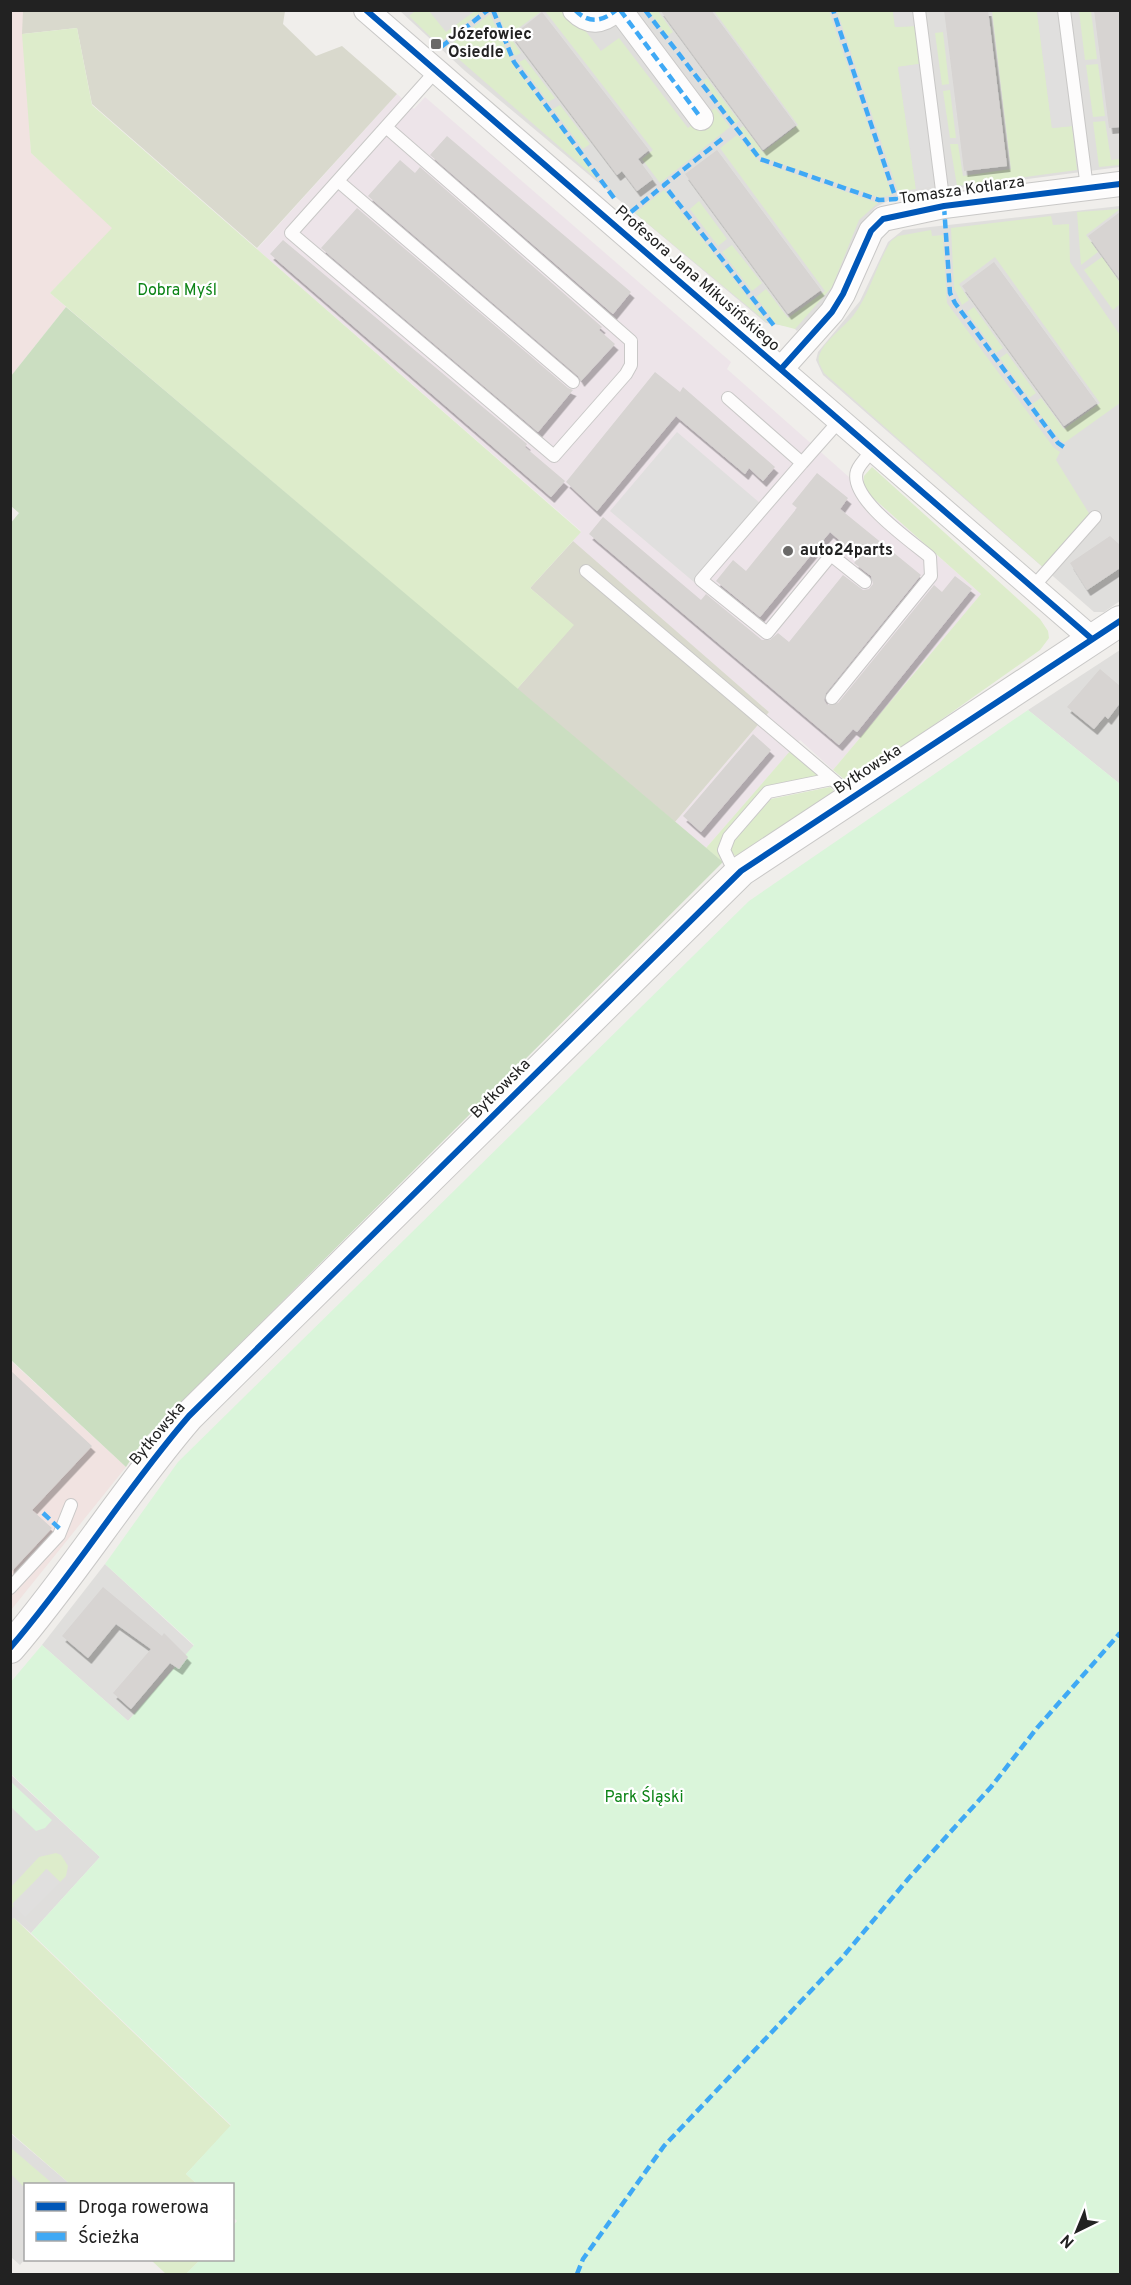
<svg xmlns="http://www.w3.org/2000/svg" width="1131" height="2285" viewBox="0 0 1131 2285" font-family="Overpass,sans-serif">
<defs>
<filter id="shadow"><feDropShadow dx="3.5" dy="6" stdDeviation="0" flood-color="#0004"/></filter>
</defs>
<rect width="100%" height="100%" fill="#f0eeeb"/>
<path fill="#dfdedc" d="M400,11H1120V167L898,196L876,207L863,221L836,287L822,306L797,331L793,327L766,323L465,71Z
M1120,206V601L1104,612H1094L823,375L816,360L818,352L860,301L888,242L903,230Z
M1120,650V784L1028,710Z
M105,1564L194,1646L128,1721L42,1645Z
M10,1774L100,1857L31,1933L14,1918L11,1921Z
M10,2133L70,2184H26L25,2259L20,2265L11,2257Z"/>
<path fill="#f1e3e1" d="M23,10L31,153L113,228L50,293L66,307L11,376L10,11Z
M10,1360L126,1467L11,1610H10Z"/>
<path fill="#ede4e9" d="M397,94L414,109L425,97L731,362L727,369L981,594L833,770L800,740L706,848L675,822L769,712L577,546L573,541L581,531L257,249Z"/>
<path fill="#d9d9cd" d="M23,11H285L283,24L316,56L342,46L397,94L257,248L92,104L77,28L22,34Z
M573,541L769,712L675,822L517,689L573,625L530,588Z"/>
<path fill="#ddeccb" d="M415,11H429L446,32L475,11H482L438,44L409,16Z
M497,11H542L509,35L521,53L515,56Z
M545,11H570L601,51L619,38L688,128L715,108L730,127L660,183L642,159L653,150Z
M648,11H658L673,32L667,36Z
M714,11H829L892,195L880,198L761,157L739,129L743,126L763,152L798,125Z
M837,11H893L895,27L915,26L919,64L898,67L916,189L898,192Z
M992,11H1037L1052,128L1072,126L1077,170L957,186L950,144H958L963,176L1011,169Z
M1079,11H1091L1097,59L1085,60Z
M490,14L512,62L599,181L446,48Z
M77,28L92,105L581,532L530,588L574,625L517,689L50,293L112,228L31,153L22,34Z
M943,32L949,84L942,85L935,33Z
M525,59L555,98L548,102L519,62Z
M1098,64L1105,116L1093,117L1086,65Z
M707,78L739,121L735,124L703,81Z
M950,90L956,138H950L943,91Z
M560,105L590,144L583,149L553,109Z
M1105,121L1111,160L1120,159V165L1099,167L1093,122Z
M737,135L760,162L878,203L859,220L832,287L795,329L776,324L756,297L766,289L788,318L825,291L720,148Z
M664,190L768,323L635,213Z
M699,201L727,239L718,246L690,209Z
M1120,209L1086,235L1098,252L1081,265L1077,212Z
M1051,216L1053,225L1069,224L1070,262L1120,335V403L1064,443L1060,440L1032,404L1041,398L1064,429L1100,403L995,257L959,284L969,300L962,305L954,288L951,228Z
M931,230L932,236L943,235L947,303L1054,448L1060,452L1056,460L1090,515L1044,568L824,373C822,368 817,362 819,356C824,341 843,328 853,316C870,294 876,265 891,241L898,236Z
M732,245L762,283L752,291L722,252Z
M1102,257L1120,283V304L1113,310L1084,270Z
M974,307L1003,348L996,353L967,312Z
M1007,353L1036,393L1029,398L1000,358Z
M872,467L1040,619L1048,631L1049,638L1040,650L850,784L833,770L981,594L863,489L864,476Z
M791,750L820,775L766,787L720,851L723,862L706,848Z
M830,787L837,794L736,857L731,851L733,842L771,799Z
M56,1853L61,1855L68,1866L66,1876L60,1882L46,1869L11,1909V1887L39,1857Z
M14,1918L231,2126L186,2174L197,2184H70L11,2133L10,1921Z
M10,2148H11L53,2184H26L25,2188L11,2174Z
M151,2260H200L186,2274H166Z"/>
<path fill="#cbdec1" d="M66,307L723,862L145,1438L126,1467L11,1360L10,524L19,513L11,506V376Z"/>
<path fill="#daf5da" d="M1028,710L1120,784V2274H186L200,2260H232L233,2226L237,2221L233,2217L232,2184H197L186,2174L231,2125L31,1933L100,1857L11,1774L10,1683L42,1645L128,1721L194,1645L105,1564L178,1462L749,901Z
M11,1782L52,1820L45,1828L36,1831L11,1807Z"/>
<path fill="#e0dfde" d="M893,11H913L915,26L895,27Z
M1037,11H1057L1072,126L1052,128Z
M919,64L936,186L916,189L898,67Z
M677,432L768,510L701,588L610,511Z
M47,1869L60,1882L25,1917L12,1904Z"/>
<path fill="#d7d4d2" filter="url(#shadow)" d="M660,10H711L796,125L763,150Z
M944,10H988L1007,166L964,171Z
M1094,10H1120V127L1109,128Z
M542,12L649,150L638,159L653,179L637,191L622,171L617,175L512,36Z
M447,136L631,292L613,314L430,155Z
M717,150L821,290L788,314L685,174Z
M400,160L415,173L420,167L602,327L599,330L615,344L581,381L578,376L368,196Z
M357,208L568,388L573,390L538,432L321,248Z
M1120,212V280L1088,236Z
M283,240L527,444L525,447L565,481L551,497L270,254Z
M994,262L1097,403L1064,426L962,286Z
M655,372L680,392L683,387L775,467L763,481L749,468L745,474L676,416L597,511L566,482Z
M817,473L848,498L840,509L921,575L826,693L824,700L827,705L838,703L934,585L942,592L955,576L972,589L857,732L853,729L839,745L589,534L603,517L701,600L706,594L762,640H770L778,633L789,642L843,575L863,590L869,589L873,584L871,576L854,563L859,557L830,532L760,617L716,581L733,560L746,571L797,508L792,504Z
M1110,536L1120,545V568L1087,590L1070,563Z
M1100,669L1120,686V703L1108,719L1105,716L1094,729L1067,707Z
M753,734L771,750L701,832L683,816Z
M10,1370L92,1446L32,1510L52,1528L10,1573Z
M103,1587L162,1636L164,1633L188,1657L179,1669L170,1663L131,1709L113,1693L151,1649L116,1624L88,1658L62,1636Z"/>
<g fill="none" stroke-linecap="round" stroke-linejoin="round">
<defs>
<path id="service" d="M919,10L944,206
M1064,10L1087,188
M386,127L631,341V365L626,374L554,456L291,233L435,72
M338,181L573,382
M728,398L802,463L840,420
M802,463L701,580L767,633L831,555L865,582
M586,571L852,796
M1033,587L1095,517
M832,698L931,576L930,557C911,541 848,498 857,471C860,463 869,455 874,449
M736,875L724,850L729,837L768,792L832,779
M10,1588L59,1535L71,1505"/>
<path id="minor" d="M366,10L1092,639
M575,10C589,24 602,22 616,10
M620,10L701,118
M781,369L832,312L843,294L871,231L883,219L944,206L1120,184"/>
<path id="tertiary" d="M10,1648C74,1574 125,1490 189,1416L741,871L1120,621"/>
</defs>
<use href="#service" stroke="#c9c8c7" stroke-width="14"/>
<use href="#minor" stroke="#c9c8c7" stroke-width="26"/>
<use href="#tertiary" stroke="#c9c8c7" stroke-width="32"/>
<use href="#service" stroke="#fdfcfc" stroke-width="12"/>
<use href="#minor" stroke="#fdfcfc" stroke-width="24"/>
<use href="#tertiary" stroke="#fdfcfc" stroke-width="30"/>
<path stroke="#3fa9f5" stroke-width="4.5" stroke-dasharray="9 4.5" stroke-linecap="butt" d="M493,10L514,62L614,198
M575,10C589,24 602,22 616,10
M620,10L701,118
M645,10L760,159L879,200L896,199L833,10
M441,47L488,10
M722,139L664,185L775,327
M944,206L950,293L955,303L1058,443L1067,449
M631,212L658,190
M43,1513L61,1530
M577,2274L583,2259L664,2146L841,1959L908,1879L991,1787L1037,1728L1120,1633"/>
<defs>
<path id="cycleway" d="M366,10L1092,639
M781,369L832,312L843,294L871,231L883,219L944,206L1120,184
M10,1648C74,1574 125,1490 189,1416L741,871L1120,621"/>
</defs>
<use href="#cycleway" stroke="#fff" stroke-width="10"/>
<use href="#cycleway" stroke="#0057b8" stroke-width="6"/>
</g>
<g fill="#6a6968" stroke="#fff" stroke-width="2">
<rect x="430" y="38" width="12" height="12" rx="3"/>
<circle cx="788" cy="551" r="6"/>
</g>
<g text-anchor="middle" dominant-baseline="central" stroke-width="4.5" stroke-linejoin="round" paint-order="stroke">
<g font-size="16" font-weight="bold" fill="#222" stroke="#fff" text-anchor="start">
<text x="448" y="35">Józefowiec<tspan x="448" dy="18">Osiedle</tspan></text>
<text x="800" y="551">auto24parts</text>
</g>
<g font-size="16" fill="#222" stroke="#fff">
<text transform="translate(962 191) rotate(-8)">Tomasza Kotlarza</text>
<text transform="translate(697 279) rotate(41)">Profesora Jana Mikusińskiego</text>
<text transform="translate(868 770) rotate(-33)">Bytkowska</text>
<text transform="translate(501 1089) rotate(-45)">Bytkowska</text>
<text transform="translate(158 1434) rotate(-50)">Bytkowska</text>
</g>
<g font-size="16" fill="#0c8416" stroke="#fff">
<text x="177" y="291">Dobra Myśl</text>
<text x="644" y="1798">Park Śląski</text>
</g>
</g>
<rect width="1131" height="2285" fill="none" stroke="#222222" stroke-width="24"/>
<rect x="24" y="2183" width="210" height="78" fill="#ffffff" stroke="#a7a7a7" stroke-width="1.5"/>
<rect x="36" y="2202" width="30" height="9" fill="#0057b8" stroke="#a7a7a7" stroke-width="1.5"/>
<text x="78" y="2213" font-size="18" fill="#222222">Droga rowerowa</text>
<rect x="36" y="2232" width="30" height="9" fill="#3fa9f5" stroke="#a7a7a7" stroke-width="1.5"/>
<text x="78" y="2243" font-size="18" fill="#222222">Ścieżka</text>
<g transform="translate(1077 2231) rotate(223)" stroke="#ffffff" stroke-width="4.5" paint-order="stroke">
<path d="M0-4.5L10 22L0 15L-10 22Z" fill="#222222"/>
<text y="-9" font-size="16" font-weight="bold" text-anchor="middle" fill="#222222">N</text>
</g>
</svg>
